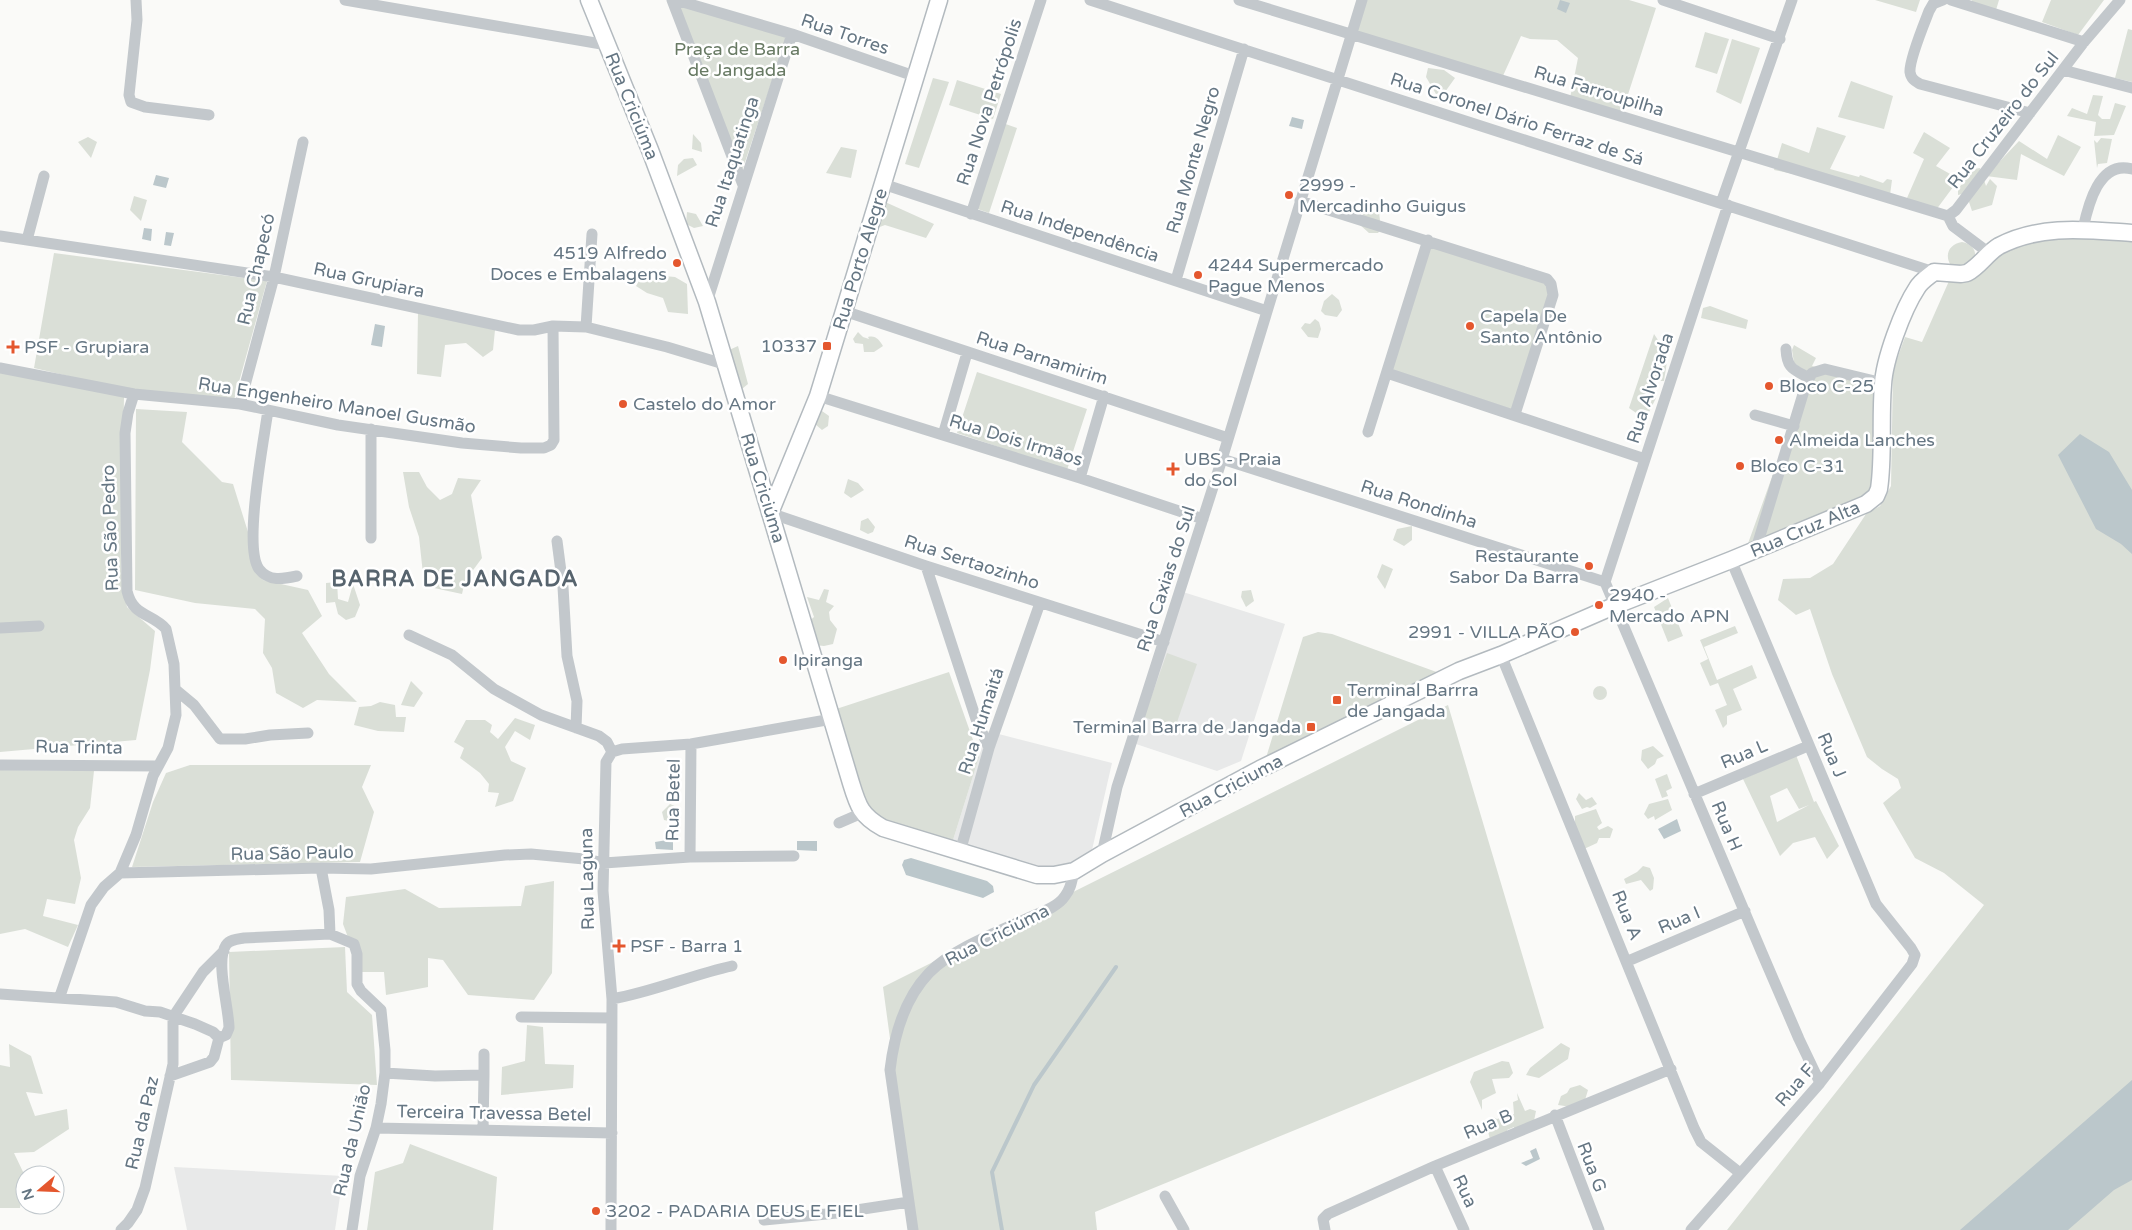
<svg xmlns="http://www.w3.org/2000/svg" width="2132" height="1230" viewBox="0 0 2132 1230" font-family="'Varela Round',sans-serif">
<rect width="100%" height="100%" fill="#fafaf8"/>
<path fill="#e8e9e9" d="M1183,592L1285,624L1241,761L1217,771L1133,743Z
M987,731L1112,763L1089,863L1064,873L949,853Z
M174,1167L343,1176L335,1230H187Z"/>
<path fill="#dadfd7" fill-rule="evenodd" d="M672,0L788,33L740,177Z
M1367,0H1629L1656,8L1622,113L1570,98L1578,58L1557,40L1530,39L1521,36L1502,78L1356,32Z
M1875,0H1920L1916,12Z
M1972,0H1999L1996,10L1971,3Z
M2051,0H2104L2078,35L2042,22Z
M2128,29L2132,30V82L2115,78Z
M1705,32L1729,39L1717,74L1695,67Z
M1732,39L1760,48L1741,104L1716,92Z
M1428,68L1444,70L1455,78L1445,92L1436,94L1426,77Z
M933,78L949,82L919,168L905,164Z
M957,80L1001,94L993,119L949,105Z
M1851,81L1893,96L1884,129L1838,117Z
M2093,95L2103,96L2098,115L2102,119H2110L2115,103L2126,106L2114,135L2094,136L2096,122L2067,116L2072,108L2087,114Z
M997,121L1017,128L989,213L969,206Z
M1817,127L1846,136L1830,169L1859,177L1860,175L1883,183L1887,179L1892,180L1890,195L1774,170L1782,143L1809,153Z
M1924,132L1950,148L1936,166L1959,179L1936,210L1907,198L1924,159L1913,153Z
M693,134L701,143L702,152L692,149Z
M2058,135L2081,147L2064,176L2021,154L2017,180L1986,176L2019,141L2047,159Z
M88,137L97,142L91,158L78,142Z
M2101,138L2112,139L2107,163L2098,164L2097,168L2094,140L2097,143Z
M841,147L857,150L851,178L826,173Z
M693,158L697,165L677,176L678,165L684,159Z
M1980,168L1986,186L1990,179L1997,186L1992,205L1972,211L1966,193L1958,195V189L1974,169Z
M134,196L147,200L141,221L130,210Z
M883,201L934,224L926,238L885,225L877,228Z
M1364,211L1379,212L1381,229L1378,233H1369L1359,224Z
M687,212L696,214L703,226L694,228L686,224Z
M2046,236L2132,237V1230H1727L1984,905L1944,873L1915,858L1883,803L1901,788L1898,779L1882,769L1867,757L1832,674L1810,609L1796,615L1778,600L1783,579L1810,578L1833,564L1866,514L1880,506L1891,486L1893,370L1905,337L1922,342L1949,281L2005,249Z
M1428,240L1551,284L1515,414L1387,373Z
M1962,242C1976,245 1978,255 1972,266H1951C1944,255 1949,244 1962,242Z
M54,253L267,281L234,400L136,392L34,368Z
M643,274L675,277L687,284L688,314L668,312L663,298L647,293L636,286Z
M1332,294L1339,300L1342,310L1337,317L1325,315L1321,311L1324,301Z
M1710,306L1748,320L1746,329L1701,318L1703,308Z
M418,312L495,330L493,350L483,357L466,343L445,345L441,377L417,374Z
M1315,319L1319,322L1321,329L1318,338L1308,337L1301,328L1305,323L1310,324Z
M858,332L863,337L869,339L868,337C876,335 879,340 883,346L874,352H864L863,344L855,343L853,339Z
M1654,334L1668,355L1664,381H1653L1656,398L1649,412L1639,415L1629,408Z
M1794,345L1816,358L1812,366L1882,384L1876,491L1746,549L1811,369L1808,373L1794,363L1792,350Z
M738,346L748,384L732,397L718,355Z
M0,370L124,397L121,568L127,607L155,631L150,670L136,740L0,752Z
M977,372L1087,409L1067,470L957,433Z
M136,409L187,412L182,442L222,482L233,484L263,580L308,590L322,616L302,633L329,674L357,702L317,700L303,708L276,693L272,668L263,653L265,619L255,609L195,603L135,590Z
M822,411L829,416L828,426L822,430L815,424V415Z
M403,472H419L427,487L440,500L452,494L458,478L481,480L471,495L482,558L465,581L462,594L434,588L435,574H423L419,537L409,507Z
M848,479L858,483L864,490L851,498L844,493Z
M868,518L875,527L873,532L868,534L860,530L861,521Z
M1412,526V540L1404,546L1393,540L1397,529Z
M1382,564L1393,569L1385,589L1377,577Z
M337,582L338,599L348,602L353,584L360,605L355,617L346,620L338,614L335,602L326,603V583Z
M824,589L829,590L826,602L834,606L829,612L830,620L837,629L833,644L824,646L814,645L806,624L814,617L807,597L819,600Z
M1251,590L1254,601L1246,607L1241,597L1242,591Z
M1668,598L1683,636L1668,642L1654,607Z
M1735,626L1738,633L1704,647L1717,680L1752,665L1757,678L1733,689L1742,710L1727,716V724L1723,728L1715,710L1727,705L1718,683L1710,686L1700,663L1708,659L1700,640Z
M1318,632L1332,634L1442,674L1265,761L1303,637Z
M1167,653L1197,664L1175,728L1144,717Z
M949,672L979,757L949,853L862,820L824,713Z
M411,681L423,693L414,707L401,705Z
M1593 693a7 7 0 1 1 14 0a7 7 0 1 1-14 0Z
M380,702L395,705L396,717H406L404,732L378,731L354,725L359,707L371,706Z
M1448,705L1544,1028L1095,1212L1097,1230H916L883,987Z
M515,718L535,725L530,740L515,731L505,747L511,761L526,768L513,801L495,807L499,793L488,792L489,784L480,773L460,758L464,748L454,742L466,720H485L492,725L490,732L498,739Z
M1653,746L1664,756L1657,759L1655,764L1648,769L1641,760L1642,750Z
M1796,755L1814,802L1816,801L1839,846L1827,859L1815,837L1793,843L1780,856L1743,779ZM1787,788L1799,809L1809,805L1777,822L1770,796Z
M190,765H371L362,787L374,812L360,862L132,867L153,802L166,773Z
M0,770L94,771L90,808L78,827L74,840L81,878L75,904L47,899L43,916L78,925L68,947L25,929L0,934Z
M1667,774L1672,788L1666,791L1668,796L1662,798L1655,779Z
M1579,793L1586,800L1592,797L1597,804L1590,808L1587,807L1582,809L1576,799Z
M1668,799L1672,810L1655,820L1654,816L1648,819L1644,814L1649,804Z
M670,804L677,807V823L664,820L662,812Z
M1596,809L1602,823L1597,827L1599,830L1608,826L1613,829L1610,838H1599L1597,843L1584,849L1575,828V816Z
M1643,866L1650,868L1654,878L1653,889L1650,891L1641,880L1626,884L1624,879L1637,872Z
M554,881L552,973L534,1000L468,995L443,960L428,958V987L386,995L384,972H361L343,924L346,897L405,889L439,908L521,906L525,886Z
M345,947L347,992L372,1015L377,1085L231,1080L229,952Z
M527,1025L543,1027L545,1064L574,1065L573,1088L501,1095L502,1067L525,1061Z
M1561,1043L1570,1048L1568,1059L1539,1078L1526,1075L1530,1068Z
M9,1044L31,1056L43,1094L26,1092L35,1116L67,1109L69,1129L34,1152L14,1153L25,1176L20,1208H0V1065L10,1067Z
M1502,1061L1509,1062L1513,1073L1509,1078L1492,1079L1496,1093L1482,1100V1110L1470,1082L1474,1072Z
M1580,1085L1588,1090L1585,1100L1571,1107L1558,1105L1561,1096L1567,1093L1570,1088Z
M1517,1093L1525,1111L1530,1109L1536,1111L1534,1121L1514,1130V1127L1507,1130V1139H1490L1486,1124L1493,1117L1497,1119L1514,1114L1513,1102L1518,1100Z
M410,1144L497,1177L493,1230H367L375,1172L403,1163Z"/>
<path fill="#bbc7cb" d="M1560,0L1570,3L1566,13L1557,9Z
M1292,117L1304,120L1302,129L1289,126Z
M156,175L169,178L166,188L153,185Z
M144,228L152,229L151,241L142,239Z
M166,232L174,233L171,246L164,245Z
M375,324L385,326L382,347L371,345Z
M2080,434L2109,452L2132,490V554L2121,544L2096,529L2058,455Z
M1677,819L1681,831L1664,839L1658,829Z
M673,837V850L656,849L655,842L667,840V838Z
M797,841H817V851L797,850Z
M911,858L987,881L993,886L994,892L983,898L906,875L902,865L904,860Z
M2132,1080V1180L2114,1190L2068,1230H1960Z
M1536,1148L1540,1159L1526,1166L1521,1163L1533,1158L1530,1151Z"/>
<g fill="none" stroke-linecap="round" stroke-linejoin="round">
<path stroke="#bbc7cb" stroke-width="4" d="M1002,1230L992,1172L1034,1085L1116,967"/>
<defs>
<path id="secondary" d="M589,0L650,150L707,302L851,783C858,806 861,816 883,828L1037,875H1054L1074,871L1102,854L1260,769L1459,671L1501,655L1614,606L1731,560L1866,504L1876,496L1879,489C1884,456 1880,420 1883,385C1884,360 1903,309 1917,288C1921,281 1928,277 1934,272L1961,274L1967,273C1980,266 1987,253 1999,246C2041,224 2087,230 2132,233
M770,513L818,396L939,0"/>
</defs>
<use href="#secondary" stroke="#b3babf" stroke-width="19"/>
<path stroke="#c3c8cc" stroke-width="11" d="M136,0L137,20L129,95L131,102L145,107L209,115
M345,0L607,45
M672,0L743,185
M676,0L792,34L917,77
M1090,0L1934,272
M1239,0L1948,216
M1663,0L1780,39
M1943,0L1933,4L1929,11C1924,24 1909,60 1910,72C1911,79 1915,81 1920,84L2030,113
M1951,0L2084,42
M2063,70L2132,88
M883,184L1267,311
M1300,201L1547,279L1551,284L1553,295L1515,414
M1721,203L1792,0
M971,214L1041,0
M2083,229C2088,205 2099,160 2132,169
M0,236L274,277L519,330H534L553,326L586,327L667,347L727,365
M27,240L44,176
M1989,253L1953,226L1948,216L1956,210L2084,42L2120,0
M1176,280L1244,49
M707,302L792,34
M844,311L1228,438
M586,327L592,234
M1786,349C1787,369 1793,369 1809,378
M0,368L134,394L240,404L338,425L462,443L521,448H544L551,445L554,440L553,326
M1387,373L1645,459
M818,396L1080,478L1203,519
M240,404L274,277L303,142
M268,410C264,440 243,547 259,569C269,582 283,579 297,576
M1755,415L1794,426
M1368,432L1428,240
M943,435L967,353
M1222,459L1605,582
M1080,478L1104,396
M770,513L926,566L1164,642
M371,538V429
M557,541L563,587L567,656L577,701L576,728
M1756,549L1806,384L1812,373L1825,369L1883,383
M926,566L976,719L989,748
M1605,582L1762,953L1799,1039L1820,1083
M1605,582L1728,205
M0,628L39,626
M409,635L452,655L494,689L541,715L599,736L607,742L612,752
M1501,655L1694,1128L1701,1142L1740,1173
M176,690L194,705L220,739H245L270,735L308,733
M0,765L158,766
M1694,794L1808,746
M839,823L862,813
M960,852L989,748L1040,603
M1102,854L1117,787L1222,459L1362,0
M690,857L691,744
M321,868L329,910L330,934L354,944L357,954V984L361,991L381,1010L385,1050V1073L381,1104L376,1128L360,1176L352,1230
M120,873L136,835L153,776L168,748L176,715L174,664L166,629C152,613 133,617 127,591L125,433L128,413L134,394
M1628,961L1745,911
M0,994L116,1002L145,1011L160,1012L195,1024L213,1032L219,1038L226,1035L229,1028C229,1008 215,961 226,945C230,939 238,939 244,938L330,934
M60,996L91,905L104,887L120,873L321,868L371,869L505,855L531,854L584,859L604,863L690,857L794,856
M612,999C653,992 691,975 732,966
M173,1017L203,972L224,951
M521,1017L611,1018
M385,1073L435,1076L484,1075V1054
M170,1076L210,1062L214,1057L219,1038
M1555,1115L1599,1230
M376,1128L612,1133
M483,1130L484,1075
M1435,1166L1464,1230
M1165,1196L1184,1230
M764,1220L837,1213L909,1202
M121,1230L128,1223L137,1210L145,1188L173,1064V1017
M611,1230L612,999L603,891L606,762L612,752L622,749L691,744L832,719
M913,1230L890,1070C894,1036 905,998 929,973C951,950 997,932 1026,919C1039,913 1057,908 1065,896C1071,889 1072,880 1074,871
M1325,1230L1323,1219L1328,1214L1435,1166L1671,1069
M1691,1230L1820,1083L1912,964L1915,955L1911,948L1876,904L1731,560"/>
<use href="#secondary" stroke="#fff" stroke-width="16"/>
</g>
<g fill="#e4572e" stroke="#fff" stroke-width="2">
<circle cx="1289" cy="195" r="5"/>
<circle cx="677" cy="263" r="5"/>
<circle cx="1198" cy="275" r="5"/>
<circle cx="1470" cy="326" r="5"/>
<rect x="822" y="341" width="10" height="10" rx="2.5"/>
<path d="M10.5 339.5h5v5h5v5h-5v5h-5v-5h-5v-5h5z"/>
<circle cx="1769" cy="386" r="5"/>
<circle cx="623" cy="404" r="5"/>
<circle cx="1779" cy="440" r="5"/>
<circle cx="1740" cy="466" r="5"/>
<path d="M1170.5 461.5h5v5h5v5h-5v5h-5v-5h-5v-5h5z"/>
<circle cx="1589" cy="566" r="5"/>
<circle cx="1599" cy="605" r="5"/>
<circle cx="1575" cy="632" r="5"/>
<circle cx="783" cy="660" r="5"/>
<rect x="1332" y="695" width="10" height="10" rx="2.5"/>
<rect x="1306" y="722" width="10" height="10" rx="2.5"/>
<path d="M616.5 938.5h5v5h5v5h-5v5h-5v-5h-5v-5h5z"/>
<circle cx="596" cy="1211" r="5"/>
</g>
<g text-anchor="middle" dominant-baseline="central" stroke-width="5" stroke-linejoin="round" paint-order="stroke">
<g font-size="18" fill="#657683" stroke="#fff">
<text transform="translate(845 34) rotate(19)">Rua Torres</text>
<text transform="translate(1599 91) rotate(17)">Rua Farroupilha</text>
<text transform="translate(989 102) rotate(-72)">Rua Nova Petrópolis</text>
<text transform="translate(632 106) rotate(68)">Rua Criciúma</text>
<text transform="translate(1517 119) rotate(18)">Rua Coronel Dário Ferraz de Sá</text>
<text transform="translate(2003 120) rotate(-52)">Rua Cruzeiro do Sul</text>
<text transform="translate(1193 160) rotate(-74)">Rua Monte Negro</text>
<text transform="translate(732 162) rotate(-72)">Rua Itaquatinga</text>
<text transform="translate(1080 231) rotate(18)">Rua Independência</text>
<text transform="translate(860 259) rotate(-73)">Rua Porto Alegre</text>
<text transform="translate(256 269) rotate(-77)">Rua Chapecó</text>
<text transform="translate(369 280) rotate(12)">Rua Grupiara</text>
<text transform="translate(1042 358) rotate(18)">Rua Parnamirim</text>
<text transform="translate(1650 388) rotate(-72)">Rua Alvorada</text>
<text transform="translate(337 405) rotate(9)">Rua Engenheiro Manoel Gusmão</text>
<text transform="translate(1016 440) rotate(17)">Rua Dois Irmãos</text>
<text transform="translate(763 488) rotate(73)">Rua Criciúma</text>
<text transform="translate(1419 504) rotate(18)">Rua Rondinha</text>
<text transform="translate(110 528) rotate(-92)">Rua São Pedro</text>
<text transform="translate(1805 529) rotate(-23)">Rua Cruz Alta</text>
<text transform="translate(972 562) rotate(18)">Rua Sertaozinho</text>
<text transform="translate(1166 579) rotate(-72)">Rua Caxias do Sul</text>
<text transform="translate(981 721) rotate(-72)">Rua Humaitá</text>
<text transform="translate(79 747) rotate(1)">Rua Trinta</text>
<text transform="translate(1744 754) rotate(-23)">Rua L</text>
<text transform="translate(1832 755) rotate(67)">Rua J</text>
<text transform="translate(1231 786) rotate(-28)">Rua Criciuma</text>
<text transform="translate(673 800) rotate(-89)">Rua Betel</text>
<text transform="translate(1727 826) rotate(67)">Rua H</text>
<text transform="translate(292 853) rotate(-1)">Rua São Paulo</text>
<text transform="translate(587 879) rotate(-91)">Rua Laguna</text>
<text transform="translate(1627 915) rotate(68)">Rua A</text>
<text transform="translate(1679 920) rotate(-23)">Rua I</text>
<text transform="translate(997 935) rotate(-27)">Rua Criciúma</text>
<text transform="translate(1795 1085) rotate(-49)">Rua F</text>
<text transform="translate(494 1113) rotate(1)">Terceira Travessa Betel</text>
<text transform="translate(142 1123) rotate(-77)">Rua da Paz</text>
<text transform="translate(1488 1124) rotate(-23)">Rua B</text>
<text transform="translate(352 1140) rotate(-77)">Rua da União</text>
<text transform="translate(1592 1167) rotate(69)">Rua G</text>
<text transform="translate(1465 1191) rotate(65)">Rua</text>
</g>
<g font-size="18" fill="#687a64" stroke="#fff">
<text x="737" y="49">Praça de Barra<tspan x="737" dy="21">de Jangada</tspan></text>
</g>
<g font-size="18" fill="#657683" stroke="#fff" text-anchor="start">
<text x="1299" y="185">2999 -<tspan x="1299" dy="21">Mercadinho Guigus</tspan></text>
<text x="667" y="253" text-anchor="end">4519 Alfredo<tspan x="667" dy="21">Doces e Embalagens</tspan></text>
<text x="1208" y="265">4244 Supermercado<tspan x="1208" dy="21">Pague Menos</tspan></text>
<text x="1480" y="316">Capela De<tspan x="1480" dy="21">Santo Antônio</tspan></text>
<text x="817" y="346" text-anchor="end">10337</text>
<text x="24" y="347">PSF - Grupiara</text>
<text x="1779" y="386">Bloco C-25</text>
<text x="633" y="404">Castelo do Amor</text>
<text x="1789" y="440">Almeida Lanches</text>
<text x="1184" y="459">UBS - Praia<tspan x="1184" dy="21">do Sol</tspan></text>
<text x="1750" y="466">Bloco C-31</text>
<text x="1579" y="556" text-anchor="end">Restaurante<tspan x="1579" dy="21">Sabor Da Barra</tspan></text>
<text x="1609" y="595">2940 -<tspan x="1609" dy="21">Mercado APN</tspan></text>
<text x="1565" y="632" text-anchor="end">2991 - VILLA PÃO</text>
<text x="793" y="660">Ipiranga</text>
<text x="1347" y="690">Terminal Barrra<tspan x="1347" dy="21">de Jangada</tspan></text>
<text x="1301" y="727" text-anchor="end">Terminal Barra de Jangada</text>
<text x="630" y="946">PSF - Barra 1</text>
<text x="606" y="1211">3202 - PADARIA DEUS E FIEL</text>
</g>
<g font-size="22" font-weight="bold" letter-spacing="1" fill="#57646e" stroke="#fff">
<text x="455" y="579">BARRA DE JANGADA</text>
</g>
</g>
<g transform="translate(40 1190) rotate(251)"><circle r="24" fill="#ffffff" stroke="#c1c8cd"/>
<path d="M0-4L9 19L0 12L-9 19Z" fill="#e4572e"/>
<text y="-8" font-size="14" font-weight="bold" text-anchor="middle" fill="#657683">N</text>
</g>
</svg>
